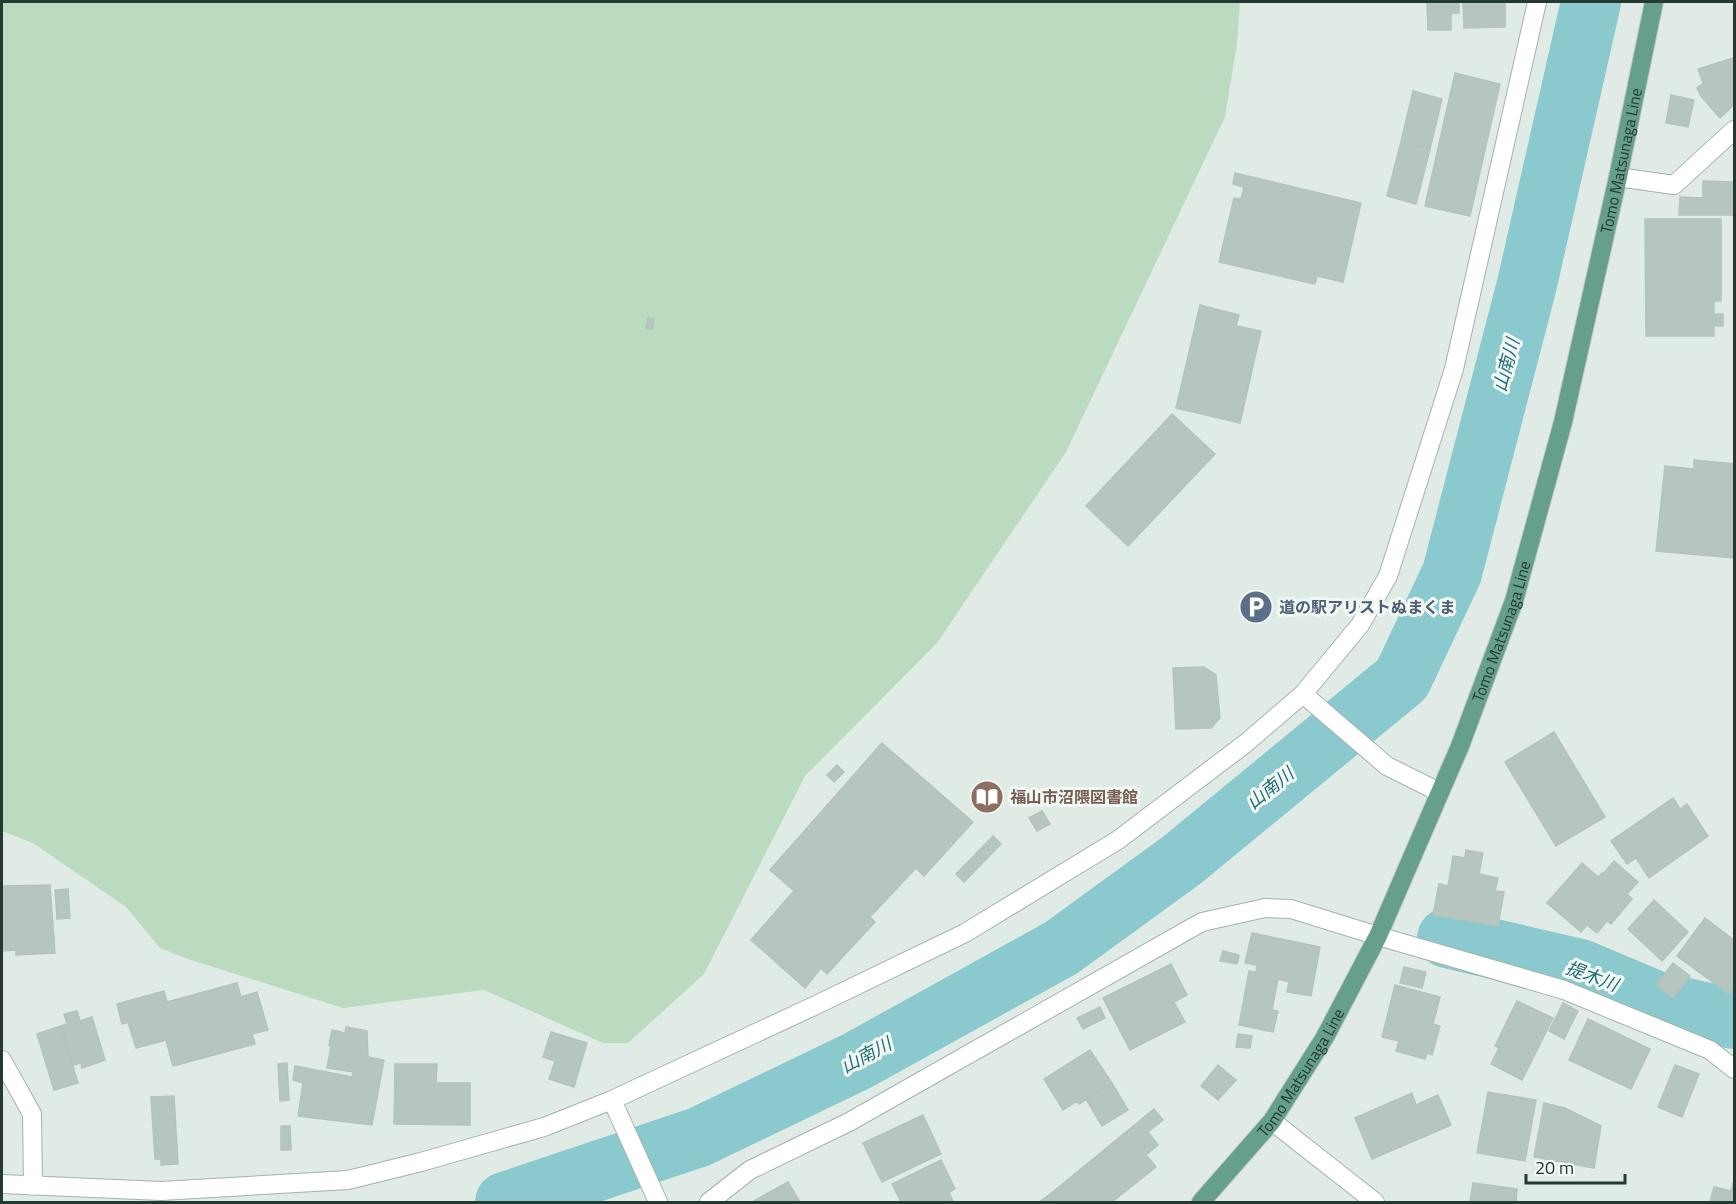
<svg xmlns="http://www.w3.org/2000/svg" width="1736" height="1204" viewBox="0 0 1736 1204" font-family="'Titillium Web','Noto Sans JP',sans-serif">
<rect width="100%" height="100%" fill="#e0ebe5"/>
<path fill="#badbc0" d="M2,2H1240L1237,44L1225,117L1066,452L937,643L805,776L704,974L628,1043H603L484,990L343,1008L185,958L160,948L126,907L33,843L2,831Z"/>
<g fill="none" stroke-linecap="round" stroke-linejoin="round">
<path stroke="#8acace" stroke-width="10" d="M547,1189L563,1202"/>
<path stroke="#8acace" stroke-width="60" d="M1447,938L1580,969L1656,1001L1734,1019
M505,1202L699,1137L857,1061L1061,948L1182,860L1402,679L1452,573L1527,284L1591,2"/>
</g>
<path fill="#b6c5be" stroke="#b3c4bb" stroke-width="1.5" d="M1427,2H1459V13H1451V30H1428Z
M1463,2H1505V27L1464,28Z
M1733,58L1734,59V105L1720,118L1701,96L1697,88L1703,83L1698,69Z
M1455,73L1500,84L1470,216L1425,206Z
M1413,91L1442,99L1430,149L1401,142Z
M1671,95L1694,100L1688,127L1666,123Z
M1401,142L1430,149L1416,204L1387,196Z
M1235,173L1361,203L1343,282L1317,276L1315,284L1219,262L1234,198L1241,199L1244,187L1233,184Z
M1703,181L1734,182V215H1679L1680,197L1703,198Z
M1645,219H1721V301H1714V314H1723V326H1714V336H1646Z
M1200,305L1239,315L1236,326L1261,331L1240,423L1176,408Z
M648,318L654,319L652,329L646,328Z
M1172,414L1215,454L1128,546L1086,506Z
M1694,460L1734,464V558L1656,551L1665,466L1694,469Z
M1204,667L1216,675L1220,718L1211,728L1176,729L1173,668Z
M1554,732L1605,817L1556,846L1505,762Z
M882,743L973,822L924,876L916,868L870,917L875,922L827,974L821,968L805,988L751,940L794,891L770,870Z
M837,765L844,772L834,782L827,775Z
M1673,798L1680,809L1687,804L1708,836L1649,878L1636,858L1627,864L1611,841Z
M1042,811L1050,824L1037,831L1029,818Z
M993,836L1001,844L964,882L956,874Z
M1466,850L1483,853L1479,874L1498,878L1495,891L1504,892L1498,926L1433,915L1439,884L1448,886L1453,856L1465,858Z
M1614,861L1638,882L1627,894L1632,899L1611,924L1607,921L1597,933L1587,925L1581,932L1547,903L1582,863L1598,877L1602,873L1603,874Z
M50,885L55,953L16,955V950L2,951V886Z
M68,889L70,918L57,919L55,890Z
M1654,900L1688,932L1662,961L1628,929Z
M1705,918L1734,940V986L1729,994L1677,956Z
M1252,933L1320,947L1311,996L1287,992L1289,982L1278,979L1272,1010L1278,1011L1273,1032L1239,1025L1249,971L1256,972L1257,965L1245,963Z
M1223,951L1239,955L1237,964L1220,961Z
M1673,963L1690,976L1673,998L1656,985Z
M1171,964L1187,995L1174,1002L1185,1022L1130,1050L1103,998Z
M1404,967L1426,972L1422,988L1400,983Z
M237,983L241,997L257,992L268,1030L252,1034L255,1044L173,1066L166,1040L136,1048L128,1022L122,1024L117,1004L164,991L167,1002Z
M1395,985L1440,997L1433,1024L1440,1026L1432,1055L1427,1053L1425,1059L1396,1051L1399,1041L1382,1037Z
M1517,1001L1553,1018L1522,1080L1491,1064L1499,1048L1495,1046Z
M1563,1003L1578,1011L1564,1039L1549,1031Z
M1100,1007L1105,1018L1083,1029L1077,1018Z
M77,1011L80,1021L92,1017L105,1060L82,1068L81,1063L73,1065L61,1026L67,1024L64,1014Z
M1588,1019L1650,1049L1631,1089L1569,1060Z
M61,1026L78,1083L54,1090L37,1034Z
M346,1027L367,1031L368,1057L384,1060L372,1125L298,1116L303,1083L293,1080L295,1066L352,1077L353,1072L327,1068L331,1046L329,1045L332,1030L345,1033Z
M551,1032L587,1043L574,1087L549,1079L555,1061L543,1057Z
M1238,1034L1252,1036L1250,1048L1236,1047Z
M1090,1050L1112,1083L1079,1104L1077,1101L1063,1110L1044,1079Z
M287,1063L289,1100L280,1101L278,1064Z
M395,1064H437L436,1083H470V1125L394,1124Z
M1218,1065L1236,1080L1218,1100L1201,1086Z
M1675,1065L1699,1074L1682,1117L1658,1107Z
M1112,1083L1128,1110L1102,1126L1086,1099Z
M1488,1092L1536,1100L1525,1161L1477,1153Z
M1412,1093L1416,1105L1438,1095L1451,1125L1372,1159L1355,1118Z
M174,1096L178,1164L161,1165V1159H155L151,1097Z
M1544,1103L1565,1108L1601,1126L1594,1168L1534,1157Z
M1154,1109L1163,1120L1148,1132L1158,1145L1146,1155L1156,1167L1112,1202H1055L1049,1195Z
M923,1115L941,1154L882,1182L863,1143Z
M281,1126H290L291,1150H281Z
M941,1160L955,1189L949,1192L953,1202H901L892,1184Z
M788,1182L800,1202H752Z
M1473,1183L1517,1189L1516,1202H1470Z
M1733,1183H1734V1202H1710L1714,1187L1731,1191Z
M1049,1195L1055,1202H1039Z"/>
<g fill="none" stroke-linecap="round" stroke-linejoin="round">
<defs>
<path id="minor" d="M1618,177L1674,185L1734,130
M2,1060L32,1114L33,1186
M612,1100L658,1202
M2,1184L161,1191L348,1180L421,1162L544,1127L612,1100L814,1006L965,933L1118,840L1246,743L1303,694L1360,625L1388,576L1454,369L1537,2
M709,1202L750,1170L849,1122L1202,922L1265,908L1291,909L1378,936L1564,990L1710,1050L1734,1069"/>
<path id="tertiary" d="M1303,694L1387,766L1439,792
M1272,1121L1375,1202"/>
<g id="primary">
<path id="s1" d="M1201,1202L1272,1121L1325,1037L1378,936L1460,746L1514,601L1563,422L1618,177L1654,2"/>
</g>
</defs>
<use href="#minor" stroke="#a3b2ab" stroke-width="20"/>
<use href="#tertiary" stroke="#a3b2ab" stroke-width="20"/>
<use href="#primary" stroke="#c1c8c5" stroke-width="20"/>
<use href="#minor" stroke="#fff" stroke-width="18"/>
<use href="#tertiary" stroke="#fff" stroke-width="18"/>
<use href="#primary" stroke="#669f8b" stroke-width="18"/>
</g>
<defs>
<symbol id="parking-disc" viewBox="-11 -11 22 22"><circle r="9.5" fill="#5c6f8a" stroke="#f1f7f3"/><path d="M-3.5-5.5H1a3.5 3.5 0 0 1 0 7H-1V5.5H-3.5ZM-1-3.4V-.6H.8a1.4 1.4 0 0 0 0-2.8Z" fill="#fff"/></symbol>
<symbol id="library-disc" viewBox="-11 -11 22 22"><circle r="9.5" fill="#8d6e63" stroke="#f1f7f3"/><path d="M-6-4Q-3-5.5-.7-3.5V5Q-3 3-6 4ZM6-4Q3-5.5 .7-3.5V5Q3 3 6 4Z" fill="#fff"/></symbol>
</defs>
<g fill-rule="evenodd">
<use href="#parking-disc" x="1237" y="588" width="38" height="38"/>
<use href="#library-disc" x="968" y="778" width="38" height="38"/>
</g>
<g text-anchor="middle" dominant-baseline="central" stroke-width="6" stroke-linejoin="round" paint-order="stroke">
<g font-size="16" fill="#223a31" stroke="#f1f7f3">
<text stroke="none"><textPath href="#s1" startOffset="1136">Tomo Matsunaga Line</textPath></text>
<text stroke="none"><textPath href="#s1" startOffset="650">Tomo Matsunaga Line</textPath></text>
<text stroke="none"><textPath href="#s1" startOffset="164">Tomo Matsunaga Line</textPath></text>
</g>
<g font-size="16" font-weight="bold" fill="#4e5e75" stroke="#f1f7f3" text-anchor="start">
<text x="1279" y="607">道の駅アリストぬまくま</text>
</g>
<g font-size="16" font-weight="bold" fill="#785e54" stroke="#f1f7f3" text-anchor="start">
<text x="1010" y="797">福山市沼隈図書館</text>
</g>
<g font-size="18" font-style="italic" fill="#1e6d74" stroke="#f1f7f3">
<text transform="translate(1506 365) rotate(-75)">山南川</text>
<text transform="translate(1270 788) rotate(-39)">山南川</text>
<text transform="translate(1592 976) rotate(20)">提木川</text>
<text transform="translate(866 1055) rotate(-28)">山南川</text>
</g>
</g>
<rect width="1736" height="1204" fill="none" stroke="#223a31" stroke-width="6"/>
<path d="M1526 1174v9h99v-9" fill="none" stroke="#223a31" stroke-width="3"/>
<text x="1535" y="1174" font-size="18" fill="#223a31" stroke="#f1f7f3" stroke-width="4.5" paint-order="stroke">20 m</text>
</svg>
